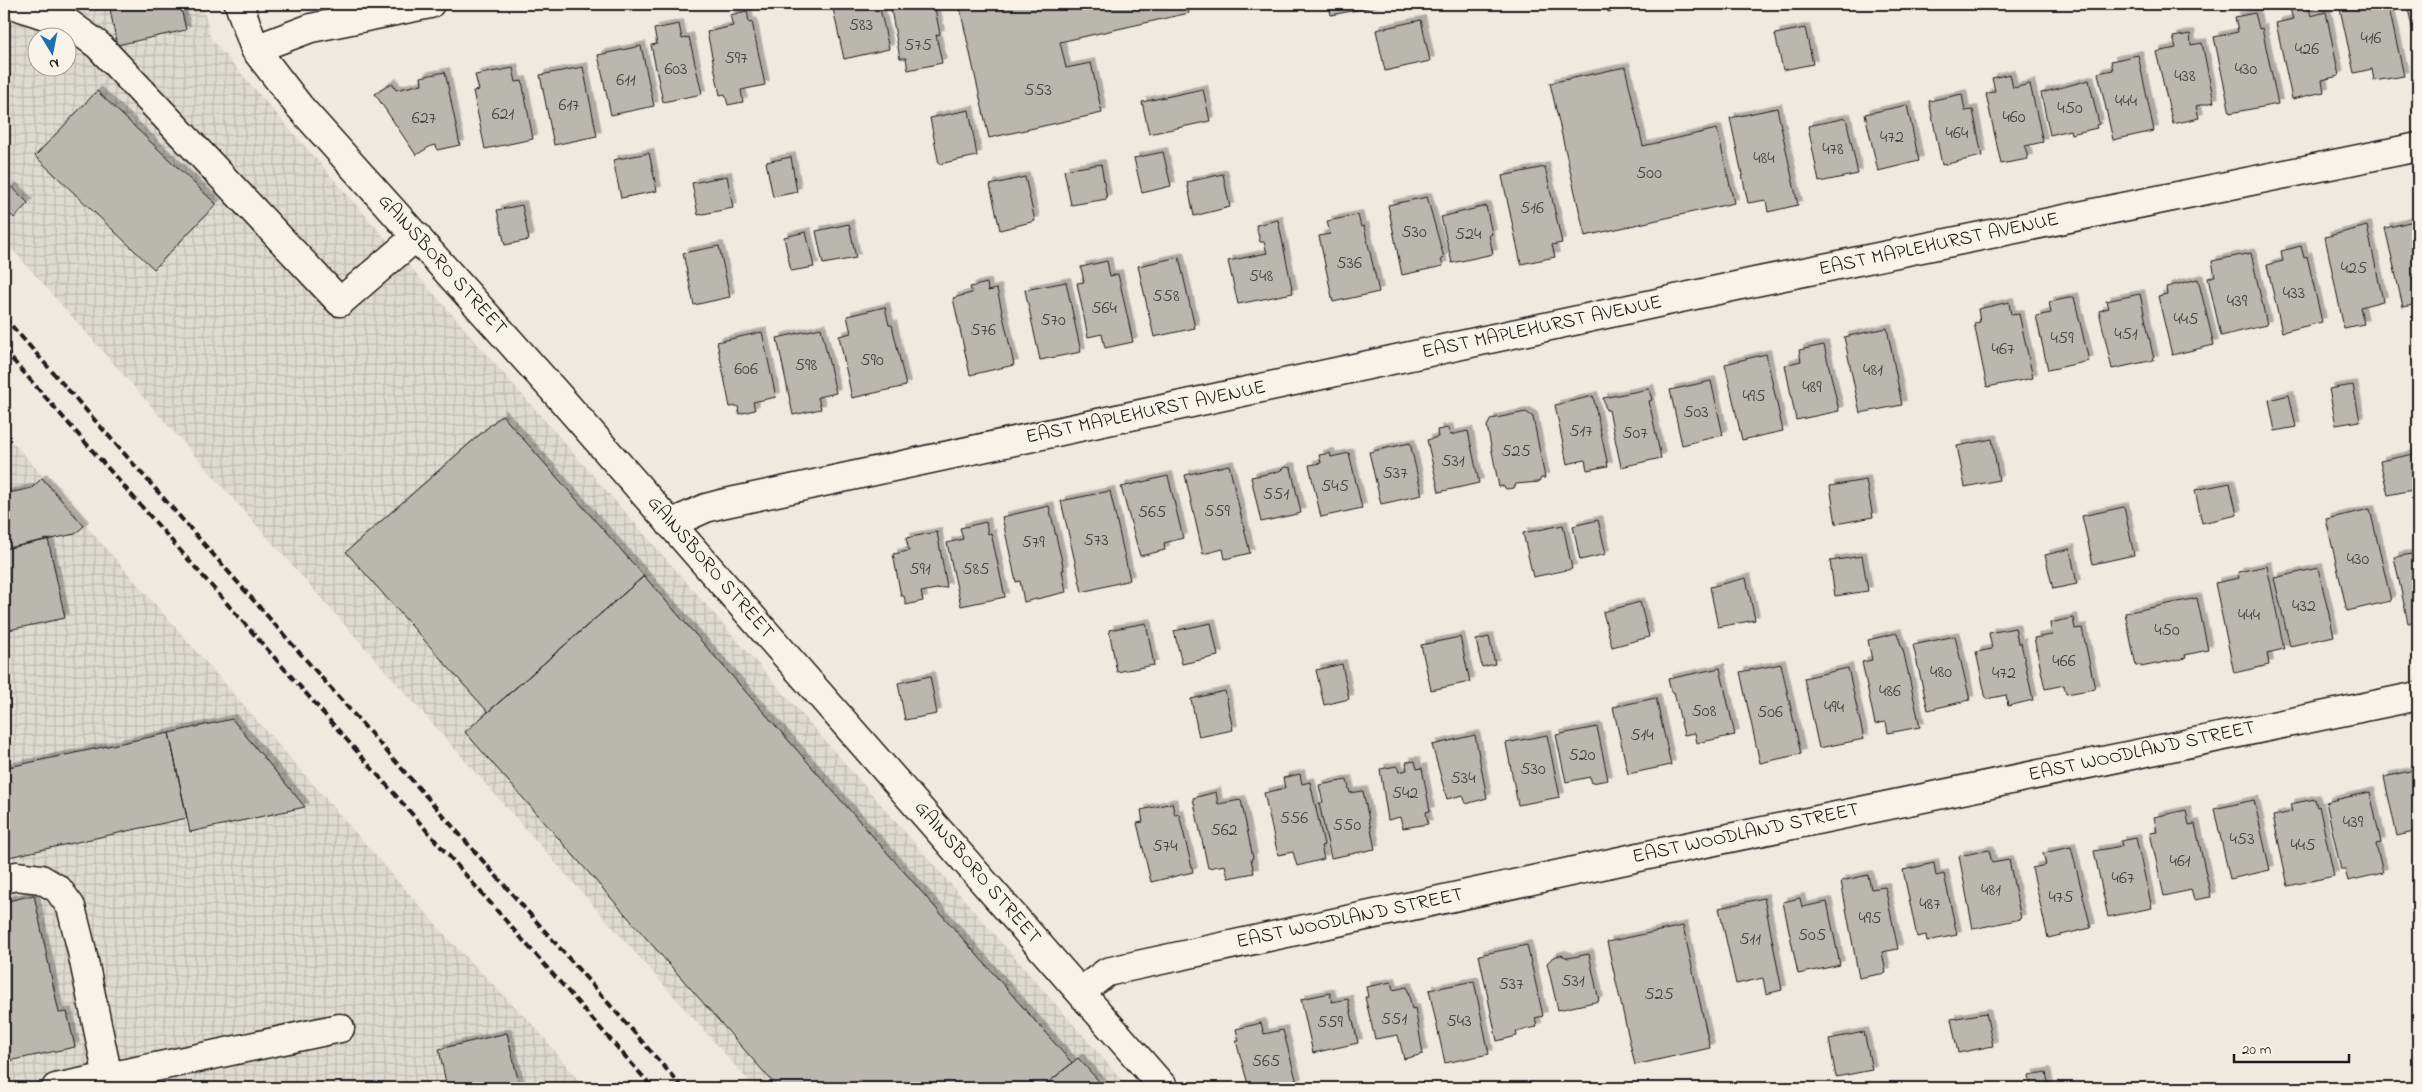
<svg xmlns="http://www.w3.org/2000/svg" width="2422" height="1092" viewBox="0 0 2422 1092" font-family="'Indie Flower',sans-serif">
<defs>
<pattern id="industrial-grid" width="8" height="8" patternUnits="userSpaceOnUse" patternTransform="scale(1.25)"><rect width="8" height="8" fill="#dedbd1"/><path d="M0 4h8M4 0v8" fill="none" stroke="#bebbb3"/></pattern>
<filter id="shadow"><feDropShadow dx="4.5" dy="-4.5" stdDeviation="0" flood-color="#0004"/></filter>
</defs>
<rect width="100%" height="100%" fill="#eeeae0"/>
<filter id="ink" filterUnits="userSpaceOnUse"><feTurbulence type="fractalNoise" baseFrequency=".02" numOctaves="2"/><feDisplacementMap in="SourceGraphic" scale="10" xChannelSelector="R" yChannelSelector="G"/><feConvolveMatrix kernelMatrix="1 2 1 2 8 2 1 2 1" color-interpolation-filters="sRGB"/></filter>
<g filter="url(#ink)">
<path fill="url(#industrial-grid)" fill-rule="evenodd" d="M4,4H202L211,39L1129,1088H755L4,240ZM38,38H68V68H38Z
M4,432L455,946L538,1030L584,1088H4Z"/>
<path fill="#bab7af" stroke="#1c1c1c" filter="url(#shadow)" d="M109,4H180L186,30L117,45Z
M832,4H879L889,49L844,59Z
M890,4H934L940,34L936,35L942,63L908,70L906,58H900Z
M959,4H1186L1189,13L1060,42L1066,68L1091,63L1102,113L989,138Z
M1329,4H1376L1377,6L1331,15Z
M1606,4H1632L1633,7L1608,12Z
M2110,4H2130L2111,8Z
M2365,4H2388L2404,76L2374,81L2372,69L2354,73L2340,9Z
M2407,4H2418V54Z
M2308,5L2311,16L2326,12L2339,76L2322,80L2324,92L2292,99L2276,23L2293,19L2290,9Z
M747,11L749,23L752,22L765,85L741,90L743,102L728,105L725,94L720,95L707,32L733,26L730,15Z
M2255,13L2259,29L2262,28L2278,104L2230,113L2214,37L2238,32L2235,17Z
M1421,20L1430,61L1385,71L1376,30Z
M679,24L682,39L689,37L702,94L663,102L651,45L657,44L654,29Z
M1805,28L1813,64L1783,70L1775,34Z
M2190,34L2191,45L2202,43L2214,102L2196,106L2199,118L2173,124L2156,52L2176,48L2173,37Z
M641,46L654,106L611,115L598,55Z
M2138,55L2154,131L2113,140L2098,73L2113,70L2111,61Z
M583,67L597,136L554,145L540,75Z
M1625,67L1643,146L1717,129L1734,203L1585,236L1550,83Z
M513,68L516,82L522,81L533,139L485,149L473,91L479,90L475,75Z
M445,72L460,145L437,150L436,145L431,146L416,155L375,94L392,83L396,90L422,84L421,77Z
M2010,74L2013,88L2030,84L2043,142L2025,146L2028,159L2001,164L1986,94L1995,91L1992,78Z
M2089,80L2099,124L2096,125L2097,128L2071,134L2070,130L2050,135L2041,93Z
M1203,89L1210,121L1149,134L1142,102Z
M97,91L216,204L154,269L35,156Z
M1962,94L1965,111L1973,110L1982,156L1942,165L1929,101Z
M1907,105L1919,161L1878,171L1865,114Z
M1777,108L1798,205L1768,212L1766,200L1748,203L1730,118Z
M969,110L977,156L939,164L930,118Z
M1846,118L1858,174L1819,182L1808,126Z
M1163,152L1171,186L1142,193L1134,158Z
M649,153L657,191L621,198L613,160Z
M791,157L797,192L773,197L766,162Z
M1101,164L1107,199L1071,205L1064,170Z
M1545,167L1562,243L1552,245L1555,257L1521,264L1502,176Z
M1223,174L1230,207L1194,216L1187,182Z
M727,176L733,208L698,215L692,183Z
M1025,177L1035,221L1000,230L990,185Z
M12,187L28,203L14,218L4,208V196Z
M1427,197L1444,258L1441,259L1443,266L1402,275L1388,205Z
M522,205L529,240L505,245L497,210Z
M1486,206L1492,234L1489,235L1493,254L1452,263L1441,217Z
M1358,215L1361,227L1364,226L1379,292L1333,302L1319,236L1330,234L1327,221Z
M1278,220L1293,293L1238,304L1228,261L1267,253L1264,242H1260L1256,225Z
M2418,220V304L2403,307L2385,228Z
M849,224L856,258L823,264L816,231Z
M2367,226L2383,301L2360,307L2364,324L2344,328L2325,237Z
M806,232L814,267L791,271L784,237Z
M719,246L730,297L694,305L683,253Z
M2301,246L2304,258L2307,256L2322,322L2282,332L2267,265L2283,261L2281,251Z
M2251,253L2267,325L2221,336L2208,278L2215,276L2212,261Z
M1179,257L1195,328L1154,337L1138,266Z
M1107,261L1110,276L1118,274L1133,342L1105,348L1102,334L1088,337L1077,283L1084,282L1081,267Z
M2198,279L2214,345L2172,355L2158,296L2167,294L2166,287Z
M1066,282L1081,352L1040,360L1025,290Z
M987,283L988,291L997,289L1014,365L970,375L953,298L972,293L970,287Z
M2140,294L2154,360L2112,369L2099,311L2108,308L2106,301Z
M2074,297L2089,361L2048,370L2036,316L2051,313L2049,302Z
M2009,302L2011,315L2019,314L2033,378L1987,387L1974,323L1980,322L1978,309Z
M885,307L889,325H892L906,386L852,398L839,336L851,333L847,316Z
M821,328L836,393L818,397L821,409L793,415L777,338Z
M1887,328L1902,405L1860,413L1844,337Z
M762,332L776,397L753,402L755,410L739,414L738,406L730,407L717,342Z
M1824,345L1839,411L1796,420L1785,365L1801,361L1799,350Z
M1766,354L1783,431L1742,440L1725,364Z
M1711,381L1723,435L1682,445L1670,390Z
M2353,385L2360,421L2336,425L2329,389Z
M1649,389L1652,400L1649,401L1661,458L1621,467L1609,410H1606L1603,398Z
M2289,395L2296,427L2275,431L2269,400Z
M1593,396L1608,466L1587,470L1585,460L1567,464L1555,405Z
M1526,412L1533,417L1545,478H1541L1539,482L1516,484L1514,488L1506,489L1503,486L1499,487L1487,426L1491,419Z
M502,415L644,576L488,712L346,552Z
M1448,428L1450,435L1468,431L1479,483L1439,492L1427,440L1438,437L1437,430Z
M1992,439L1999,480L1965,487L1957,446Z
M1410,443L1422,495L1381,504L1369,452Z
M1330,453L1331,457L1349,453L1362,508L1321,517L1309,465L1321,463L1319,455Z
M2414,454L2418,473V489L2388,495L2380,461Z
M1229,465L1250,553L1225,559L1223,549L1203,554L1185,475Z
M1286,467L1291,468L1301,513L1261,522L1251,477L1277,472Z
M1168,476L1183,538L1164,543L1165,550L1140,556L1121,487Z
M42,478L84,526L75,534L4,549V494L32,488Z
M1866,480L1873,517L1836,524L1830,486Z
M2230,483L2237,515L2202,523L2195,490Z
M1110,491L1130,580L1082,592L1061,501Z
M1049,506L1064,570H1062L1066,592L1024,602L1020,581L1016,582L1002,517Z
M2124,507L2134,555L2093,564L2082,516Z
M2370,509L2391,601L2347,611L2326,519Z
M1598,520L1606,554L1580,560L1573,526Z
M986,522L988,534L991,533L1005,597L961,606L947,543L963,539L960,528Z
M1563,525L1572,569L1533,577L1523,533Z
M937,532L947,587L921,592L923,601L906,605L904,596H901L893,554L909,551L906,538Z
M48,539L65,618L4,631V549Z
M2070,549L2077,584L2053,589L2045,555Z
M2418,553V634L2415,622L2408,623L2394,557Z
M1862,556L1868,591L1835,596L1830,561Z
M2267,566L2284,649L2267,653L2269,665L2234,673L2215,583L2239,578L2238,572Z
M2318,568L2334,636L2290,646L2274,578Z
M644,576L1072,1063L1042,1088H778L465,732Z
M1746,578L1755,620L1718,627L1710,587Z
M2197,598L2208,650L2185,655L2186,658L2141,667V665L2136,666L2125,613Z
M1640,602L1649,637L1612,647L1603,612Z
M2073,618L2075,629L2082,628L2095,689L2066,694L2064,685L2045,689L2034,638L2052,635L2050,623Z
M1146,623L1154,665L1117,672L1109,630Z
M1211,623L1218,656L1182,664L1174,631Z
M2015,628L2018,643H2021L2033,700L2008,706L2006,695L1986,699L1976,652L1992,649L1989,633Z
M1897,633L1904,654L1920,727L1888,733L1886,722L1875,724L1862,662L1872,660L1868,640Z
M1955,636L1970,700L1928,710L1913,645Z
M1460,637L1470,682L1431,690L1421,645Z
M1489,637L1495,664L1482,667L1476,640Z
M1342,664L1349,699L1324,705L1316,670Z
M1781,664L1801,754L1760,763L1740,672Z
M1720,668L1735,735L1697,743L1695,733L1684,735L1674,692H1671L1668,679Z
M1848,668L1864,739L1819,748L1804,678Z
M930,676L937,714L905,720L898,683Z
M1225,691L1233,730L1199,737L1191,699Z
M1656,698L1671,765L1628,774L1613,707Z
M232,719L305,807L190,832L169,733Z
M1597,727L1608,780L1592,783L1590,777L1566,782L1556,735Z
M169,733L187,818L4,858V768Z
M1475,735L1487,798L1466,804L1463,795L1447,799L1432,745Z
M1547,735L1560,797L1518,805L1506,743Z
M1415,761L1417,769L1422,768L1430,811L1426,812L1428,824L1403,828L1400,817L1388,820L1380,769L1397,766L1399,772L1407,770L1406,762Z
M2418,769V831L2397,836L2384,777Z
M1300,774L1302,784L1310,782L1324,845L1321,846L1324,859L1297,866L1293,852L1278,855L1264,793L1285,788L1283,778Z
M1347,780L1350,793L1363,791L1375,849L1331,858L1319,803H1323L1319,785Z
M1216,792L1218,804L1241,800L1253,858L1251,859L1254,873L1228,878L1225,865L1208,868L1193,798Z
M2370,792L2381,843L2376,844L2383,873L2348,881L2345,870H2341L2326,802Z
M2315,799L2317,807L2319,806L2334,876L2288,886L2273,816L2292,812L2290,804Z
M2254,800L2270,870L2230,879L2214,809Z
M1172,803L1175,815L1179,814L1193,872L1151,882L1137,823L1143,822L1141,810Z
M2186,810L2189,825L2195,824L2211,897L2194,900L2191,890L2164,896L2150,833L2157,832L2154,817Z
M2136,838L2152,908L2108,917L2094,851L2122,846L2121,841Z
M2071,847L2091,928L2048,938L2032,868L2046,865L2043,853Z
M1989,850L1992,863L2009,860L2021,919L1973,929L1959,856Z
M1934,863L1936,876L1944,874L1957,935L1927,941L1926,935L1917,937L1903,870Z
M1868,875L1871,889L1885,887L1898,949L1882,952L1886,973L1859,978L1841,881Z
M34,895L59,1013L67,1012L75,1047L4,1062V902Z
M1764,898L1782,990L1766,994L1763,978L1736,984L1719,908Z
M1800,898L1802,907L1827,902L1840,965L1798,974L1783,902Z
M1683,926L1710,1048L1635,1065L1607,942Z
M1527,945L1543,1016L1535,1018L1537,1027L1516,1031L1517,1036L1497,1041L1479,955Z
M1589,954L1599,1001L1558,1010L1547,963L1553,957L1561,955L1568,958Z
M1474,981L1489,1054L1445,1063L1429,990Z
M1391,982L1393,990L1407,987L1412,1009L1415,1008L1423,1054L1404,1059L1398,1035L1375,1039L1365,997H1368L1366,987Z
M1330,993L1332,1002L1348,999L1358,1043L1313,1053L1301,999Z
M1986,1013L1993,1046L1958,1053L1951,1019Z
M1261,1023L1264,1034L1283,1030L1297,1083L1279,1088H1249L1236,1041H1239L1236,1029Z
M1864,1032L1872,1070L1836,1077L1829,1039Z
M507,1033L520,1088H447L439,1049Z
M1078,1058L1105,1088H1042Z
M2046,1072L2049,1088H2031L2029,1075Z"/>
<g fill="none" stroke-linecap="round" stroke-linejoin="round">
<defs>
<path id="minor" d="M12,4L68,23L98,45L340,302L417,236
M239,4L255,49L299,106L557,394L1164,1088
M255,49L311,28L430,4
M670,524L706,508L721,504L1755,282L2418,147
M4,879L16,876L41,879L58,889L71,907L81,947L108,1077
M1080,992L1107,972L1124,968L1676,849L2418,696
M56,1088L340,1028"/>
</defs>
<use href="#minor" stroke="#1c1c1c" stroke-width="31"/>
<use href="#minor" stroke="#f7f3e8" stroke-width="28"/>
<path stroke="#1c1c1c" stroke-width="4" stroke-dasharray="8 4" stroke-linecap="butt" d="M4,317L683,1088
M4,350L653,1088"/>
</g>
</g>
<g text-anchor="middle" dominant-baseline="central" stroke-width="4" stroke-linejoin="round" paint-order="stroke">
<g font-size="18" fill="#444341">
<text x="861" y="26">583</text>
<text x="2371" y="39">416</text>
<text x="918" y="46">575</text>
<text x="2307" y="50">426</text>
<text x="736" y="59">597</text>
<text x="676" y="70">603</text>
<text x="2246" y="70">430</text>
<text x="2185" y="77">438</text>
<text x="626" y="81">611</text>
<text x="1038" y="91">553</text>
<text x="2126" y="102">444</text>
<text x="569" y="106">617</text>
<text x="2070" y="109">450</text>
<text x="503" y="115">621</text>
<text x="2014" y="118">460</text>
<text x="424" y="119">627</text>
<text x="1957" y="134">464</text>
<text x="1892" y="138">472</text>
<text x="1833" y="150">478</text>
<text x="1764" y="159">484</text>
<text x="1649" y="174">500</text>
<text x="1532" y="209">516</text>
<text x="1414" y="233">530</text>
<text x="1468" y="235">524</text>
<text x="1349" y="264">536</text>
<text x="2354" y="269">425</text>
<text x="1261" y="277">548</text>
<text x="2294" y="294">433</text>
<text x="1166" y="297">558</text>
<text x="2237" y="302">439</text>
<text x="1104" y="309">564</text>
<text x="2186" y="320">445</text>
<text x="1053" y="321">570</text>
<text x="983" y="331">576</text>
<text x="2126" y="335">451</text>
<text x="2062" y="339">459</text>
<text x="2003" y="350">467</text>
<text x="872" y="361">590</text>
<text x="806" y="366">598</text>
<text x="746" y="370">606</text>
<text x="1873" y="371">481</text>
<text x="1812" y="388">489</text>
<text x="1754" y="397">495</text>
<text x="1696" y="413">503</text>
<text x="1581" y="432">517</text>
<text x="1635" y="434">507</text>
<text x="1516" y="452">525</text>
<text x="1453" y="462">531</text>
<text x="1395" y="474">537</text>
<text x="1335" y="487">545</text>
<text x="1276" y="495">551</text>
<text x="1217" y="512">559</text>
<text x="1152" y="513">565</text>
<text x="1096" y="541">573</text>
<text x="1033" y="543">579</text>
<text x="2358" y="560">430</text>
<text x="920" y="570">591</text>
<text x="976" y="570">585</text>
<text x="2304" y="607">432</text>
<text x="2249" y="616">444</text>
<text x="2167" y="631">450</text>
<text x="2064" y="662">466</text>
<text x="1941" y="673">480</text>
<text x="2004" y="674">472</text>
<text x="1890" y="692">486</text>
<text x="1834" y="708">494</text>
<text x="1704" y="712">508</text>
<text x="1770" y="713">506</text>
<text x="1642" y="736">514</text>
<text x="1582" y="756">520</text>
<text x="1533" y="770">530</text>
<text x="1463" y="779">534</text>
<text x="1405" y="794">542</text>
<text x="1294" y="819">556</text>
<text x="2353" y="823">439</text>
<text x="1347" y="826">550</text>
<text x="1224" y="831">562</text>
<text x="2242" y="840">453</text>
<text x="2303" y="846">445</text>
<text x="1165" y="847">574</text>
<text x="2180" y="862">461</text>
<text x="2123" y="879">467</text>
<text x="1991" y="891">481</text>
<text x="2061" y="898">475</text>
<text x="1930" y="905">487</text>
<text x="1870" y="919">495</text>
<text x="1812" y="936">505</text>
<text x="1750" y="940">511</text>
<text x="1573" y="982">531</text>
<text x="1511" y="985">537</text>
<text x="1659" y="995">525</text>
<text x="1394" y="1020">551</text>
<text x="1459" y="1022">543</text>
<text x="1330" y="1023">559</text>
<text x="1266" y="1062">565</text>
</g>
<g font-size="20" fill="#1c1c1c" stroke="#f7f3e8">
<text transform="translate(1939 245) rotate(-12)">EAST MAPLEHURST AVENUE</text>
<text transform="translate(442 265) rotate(48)">GAINSBORO STREET</text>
<text transform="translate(1542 328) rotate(-12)">EAST MAPLEHURST AVENUE</text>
<text transform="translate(1146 413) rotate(-12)">EAST MAPLEHURST AVENUE</text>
<text transform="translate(710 568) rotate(49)">GAINSBORO STREET</text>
<text transform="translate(2142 752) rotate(-12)">EAST WOODLAND STREET</text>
<text transform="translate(1746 834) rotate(-12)">EAST WOODLAND STREET</text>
<text transform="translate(977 873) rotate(49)">GAINSBORO STREET</text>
<text transform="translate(1350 919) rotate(-12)">EAST WOODLAND STREET</text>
</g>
</g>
<rect width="2422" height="1092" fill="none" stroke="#f7f3e8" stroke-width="20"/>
<rect x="10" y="10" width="2402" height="1072" fill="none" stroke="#1c1c1c" stroke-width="2" filter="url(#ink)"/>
<g transform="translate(52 52) rotate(170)"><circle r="24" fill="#f7f3e8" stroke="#9f9d96"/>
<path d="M0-4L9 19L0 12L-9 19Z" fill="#1f6fb2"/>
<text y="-8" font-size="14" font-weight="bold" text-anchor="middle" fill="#1c1c1c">N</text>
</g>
<path d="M2234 1054v8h115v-8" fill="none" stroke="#1c1c1c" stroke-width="2.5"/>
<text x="2242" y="1054" font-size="15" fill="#1c1c1c" stroke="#f7f3e8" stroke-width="4" paint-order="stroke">20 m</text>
</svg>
